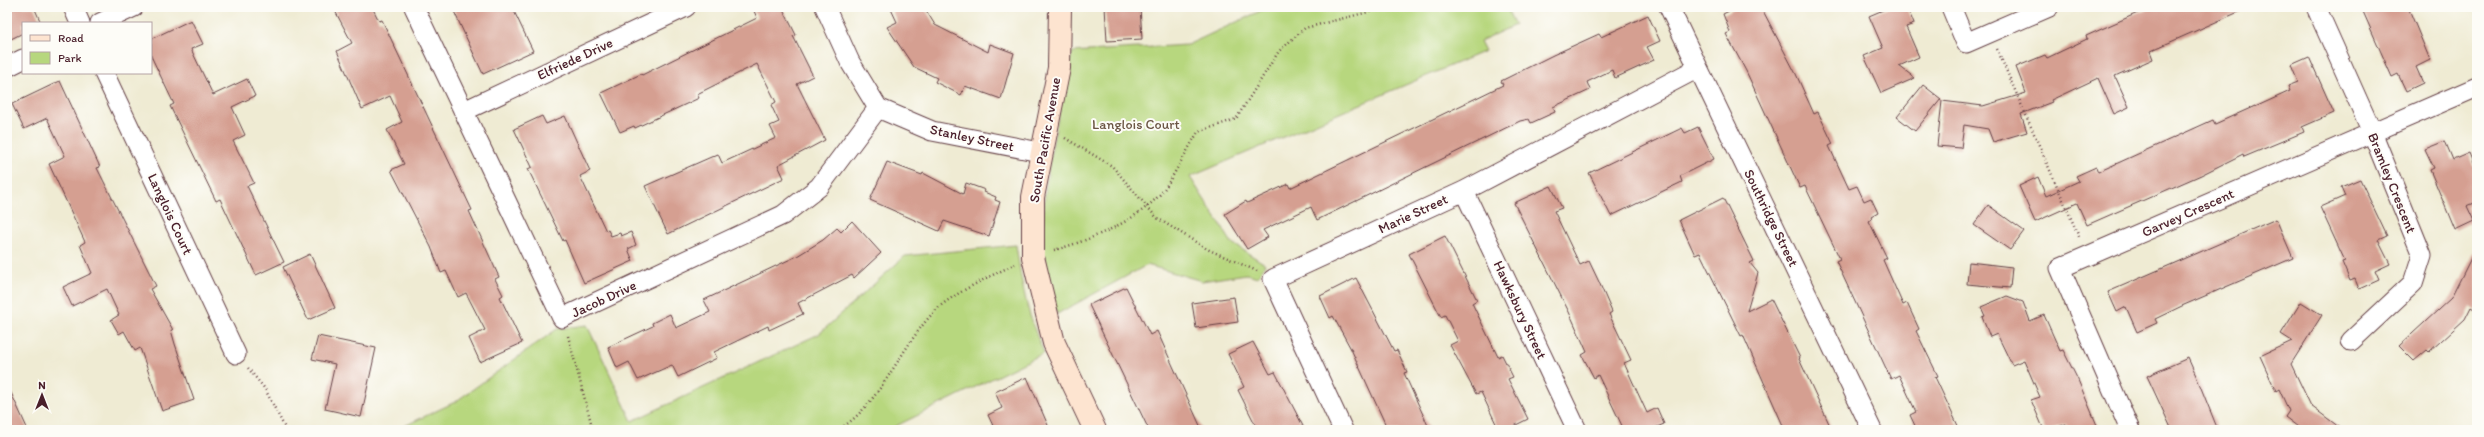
<svg xmlns="http://www.w3.org/2000/svg" width="2484" height="437" viewBox="0 0 2484 437" font-family="Itim,sans-serif">
<rect width="100%" height="100%" fill="#fdfcf7"/>
<filter id="ink" filterUnits="userSpaceOnUse"><feTurbulence type="fractalNoise" baseFrequency=".025" numOctaves="2"/><feDisplacementMap in="SourceGraphic" scale="8" xChannelSelector="R" yChannelSelector="G"/><feConvolveMatrix kernelMatrix="1 2 1 2 8 2 1 2 1" color-interpolation-filters="sRGB"/></filter>
<filter id="wash" filterUnits="userSpaceOnUse"><feTurbulence type="fractalNoise" baseFrequency=".012" numOctaves="4" result="noise"/><feDisplacementMap in="SourceGraphic" scale="16" xChannelSelector="R" yChannelSelector="G"/><feGaussianBlur stdDeviation="0.9" result="paint"/><feColorMatrix in="noise" values="0 0 0 0 0 0 0 0 0 0 0 0 0 0 0 0 0 1.4 0 .05"/><feComposite in="paint" operator="in"/></filter>
<g filter="url(#wash)">
<rect width="100%" height="100%" fill="#efebd3"/>
<path fill="#b7d77e" stroke="#807b54" d="M1269,7H1506L1515,25L1480,41L1485,51L1190,177L1232,243L1265,264L1258,277L1246,274L1202,281L1147,265L1057,314C1051,291 1044,267 1043,242C1041,179 1060,114 1072,52L1187,45Z
M1016,245C1022,286 1027,315 1044,353L888,430H396L455,402L557,329L587,325L632,421L819,334L905,256Z"/>
<g id="blocks">
<path fill="#d59f91" d="M7,7H34L41,23H23V33L7,41Z
M333,7H372L379,21L382,20L472,210L469,211L499,277L495,279L503,295L500,297L522,343L480,362L469,338L485,330L466,293L458,297L446,271L441,273L431,247L391,170L404,164L387,130L402,122L390,96L362,109L337,51L352,43Z
M452,7H512L533,51L483,74Z
M763,7H782L796,35L793,36L813,76L797,84L825,140L778,165L784,178L668,234L645,186L718,154L722,163L776,138L770,126L779,122L771,105L776,102L757,64L697,94L699,98L635,128L634,126L620,132L601,93L641,74L642,75L757,18L754,11Z
M890,7H924L935,25L988,52L990,44L1014,53L1001,99L965,86L961,95L935,82L937,78L914,67L887,27L897,22Z
M1105,7H1140L1142,39L1107,41Z
M1737,7H1761L1796,74L1814,114L1818,112L1833,144L1829,146L1849,189L1857,186L1864,201L1871,198L1878,213L1871,217L1872,219L1869,221L1887,258L1883,260L1903,305L1907,303L1919,329L1916,331L1938,376L1935,377L1960,430H1917L1910,415L1916,412L1899,375L1891,379L1836,261L1840,259L1805,186L1800,188L1746,71L1726,34L1730,32L1723,14Z
M1890,7H1907L1914,24L1906,27L1919,57L1899,66L1915,78L1881,93L1864,56L1883,48L1869,16Z
M2151,7H2250L2150,51L2153,59L2115,76L2129,107L2114,114L2098,78L2051,100L2052,102L2021,114L2027,132L1993,142L1988,129L1964,125L1961,148L1937,146L1942,101L1983,106L2026,93L2016,67L2045,55L2047,58L2087,39L2086,36Z
M2361,7H2408L2430,60L2416,67L2423,83L2406,91L2398,74L2392,77Z
M1648,15L1660,41L1647,47L1654,60L1615,78L1612,70L1587,82L1590,90L1553,107L1555,112L1531,123L1529,119L1520,121L1317,220L1311,207L1263,230L1268,237L1247,249L1225,214L1246,201L1247,203L1288,184L1290,188L1466,103L1503,85L1501,81L1553,55L1599,34L1601,37Z
M191,20L203,44L191,49L213,95L247,79L255,96L232,107L245,135L233,141L254,183L247,186L284,262L256,275L220,199L216,201L170,106L174,104L151,56V39Z
M2309,57L2334,113L2302,127L2304,132L2244,157L2243,154L2201,175L2087,225L2077,203L2035,222L2019,186L2038,177L2046,196L2079,181L2076,176L2096,167L2098,172L2213,120L2215,124L2255,106V107L2290,91L2288,86L2298,82L2291,65Z
M60,81L100,167L97,168L156,286L150,289L173,330H171L175,344L194,400L162,411L140,348L135,351L124,331L119,334L111,320L119,315L107,289L72,306L63,287L92,273L80,245L85,242L49,164L65,156L47,118L24,129L12,104Z
M1923,85L1941,99L1915,131L1897,117Z
M542,116L546,124L565,116L590,171L580,176L606,231L608,230L611,236L620,233L621,236L631,232L636,245L628,249L633,261L584,283L565,240L563,241L528,169L532,167L514,129Z
M1698,127L1714,159L1680,176L1682,182L1611,216L1589,173L1682,128L1685,133Z
M2445,141L2453,160L2469,153L2477,173V202L2467,206L2474,221L2455,230L2430,170L2434,168L2425,149Z
M887,162L922,175L923,173L963,194L966,183L985,190L984,192L996,197L995,200L1000,202L989,236L944,221L939,231L870,200Z
M2360,179L2387,236L2378,240L2390,264L2375,271L2379,280L2359,289L2355,279L2350,281L2342,262L2345,261L2320,207L2345,196L2341,187Z
M1551,186L1562,208L1554,211L1580,265L1589,261L1599,282L1612,312L1609,314L1631,360L1624,363L1647,413L1657,408L1664,424L1650,430H1624L1598,375L1594,378L1582,355L1587,352L1569,312L1514,203Z
M1723,198L1754,261L1750,263L1758,273L1747,311L1771,299L1800,358L1799,359L1832,430H1785L1743,335L1741,336L1700,253L1695,255L1679,220Z
M1988,205L2024,231L2010,250L1974,225Z
M2276,219L2293,258L2184,305L2155,319L2157,323L2137,332L2126,307L2117,312L2108,292Z
M852,221L881,253L854,278L852,275L798,303L803,314L769,330L768,326L714,352L717,358L678,377L672,365L638,380L629,362L617,368L608,347L653,326L652,323L670,314L676,328L710,312L704,300L797,256L823,240L837,228L841,232Z
M1445,236L1477,300L1472,303L1498,357L1502,355L1513,377L1508,379L1528,419L1506,430H1499L1481,392L1476,394L1450,345L1458,341L1445,315L1441,317L1409,254Z
M2477,246V311L2471,307L2465,319L2429,352L2427,350L2414,361L2399,346L2451,298Z
M310,254L335,308L308,320L283,267Z
M1969,262L2012,267L2010,288L1967,284Z
M1356,278L1394,351L1397,350L1407,372L1404,373L1430,430H1388L1351,349L1333,316L1330,318L1320,296Z
M1126,287L1150,335L1157,331L1202,430H1149L1089,305Z
M2007,296L2023,302L2030,321L2044,315L2060,351L2063,350L2078,380L2099,430H2068L2066,424L2050,430H2044L2031,400L2040,397L2024,360L2012,365L1997,334L1990,337L1982,317L1985,316L1981,307Z
M1234,297L1238,322L1196,328L1192,303Z
M2301,302L2322,315L2291,364L2311,406L2343,430H2302L2285,417L2289,411L2279,389L2276,391L2260,356L2292,341L2281,334Z
M318,336L376,348L361,417L325,409L335,364L312,359Z
M1253,342L1270,374L1275,372L1305,430H1258L1238,390L1244,387L1228,354Z
M2188,358L2197,378L2218,430H2172L2147,376Z
M1027,377L1050,430H995L988,415L1002,408L995,392Z
M7,384L28,430H7Z"/>
</g>
</g>
<g filter="url(#ink)">
<use href="#blocks" fill-opacity="0" stroke="#633e44" stroke-width="1"/>
<g fill="none" stroke-linecap="round" stroke-linejoin="round">
<defs>
<path id="street" d="M73,7L80,23
M414,7L562,318L783,215L819,187L878,108
M825,7L850,62L878,108L932,131L1040,152
M1669,7L1872,430
M1951,7L1966,43L2049,7
M2316,7L2372,132L2422,255L2413,283L2351,341
M100,23L134,7
M7,67L23,59
M104,73L236,354
M464,111L686,7
M1464,191L1577,430
M1343,430L1273,279L1464,191L1698,68
M2130,430L2060,268L2477,87"/>
<path id="secondary" d="M1060,7L1059,68L1033,197V257L1054,343L1095,430"/>
</defs>
<use href="#street" stroke="#633e44" stroke-width="21"/>
<use href="#secondary" stroke="#633e44" stroke-width="24"/>
<path stroke="#633e44" stroke-width="2.5" stroke-dasharray="1 3" stroke-linecap="butt" d="M1997,49L2080,239
M1065,138L1112,166L1157,218L1207,249L1257,271
M1054,250C1089,241 1143,219 1165,188C1177,170 1187,150 1198,132L1236,119L1279,51L1305,28L1388,7
M568,336L593,430
M248,368L265,389L286,430
M837,430C879,409 902,342 938,308C956,292 993,275 1015,264"/>
<use href="#street" stroke="#fff" stroke-width="19"/>
<use href="#secondary" stroke="#fde4d0" stroke-width="22"/>
</g>
</g>
<g text-anchor="middle" dominant-baseline="central" stroke-width="4" stroke-linejoin="round" paint-order="stroke">
<g font-size="14" fill="#4a1f2b" stroke="#fdfcf7">
<text transform="translate(575 59) rotate(-25)">Elfriede Drive</text>
<text transform="translate(972 138) rotate(12)">Stanley Street</text>
<text transform="translate(1045 140) rotate(-80)">South Pacific Avenue</text>
<text transform="translate(2392 183) rotate(68)">Bramley Crescent</text>
<text transform="translate(2188 213) rotate(-24)">Garvey Crescent</text>
<text transform="translate(170 214) rotate(65)">Langlois Court</text>
<text transform="translate(1413 214) rotate(-25)">Marie Street</text>
<text transform="translate(1771 218) rotate(64)">Southridge Street</text>
<text transform="translate(604 299) rotate(-25)">Jacob Drive</text>
<text transform="translate(1520 310) rotate(65)">Hawksbury Street</text>
</g>
<g font-size="14" fill="#6b5644" stroke="#fdfcf7">
<text x="1136" y="124">Langlois Court</text>
</g>
</g>
<rect width="2484" height="437" fill="none" stroke="#fdfcf7" stroke-width="24"/>
<rect x="22" y="22" width="130" height="52" fill="#fdfcf7" stroke="#b5a4a5"/>
<rect x="30" y="35" width="20" height="6" fill="#fde4d0" stroke="#b5a4a5"/>
<text x="58" y="42" font-size="12" fill="#4a1f2b">Road</text>
<rect x="30" y="52" width="20" height="12" fill="#b7d77e" stroke="#b5a4a5"/>
<text x="58" y="62" font-size="12" fill="#4a1f2b">Park</text>
<g transform="translate(42 395)" stroke="#fdfcf7" stroke-width="3" paint-order="stroke">
<path d="M0-3L7 15L0 10L-7 15Z" fill="#4a1f2b"/>
<text y="-6" font-size="11" font-weight="bold" text-anchor="middle" fill="#4a1f2b">N</text>
</g>
</svg>
